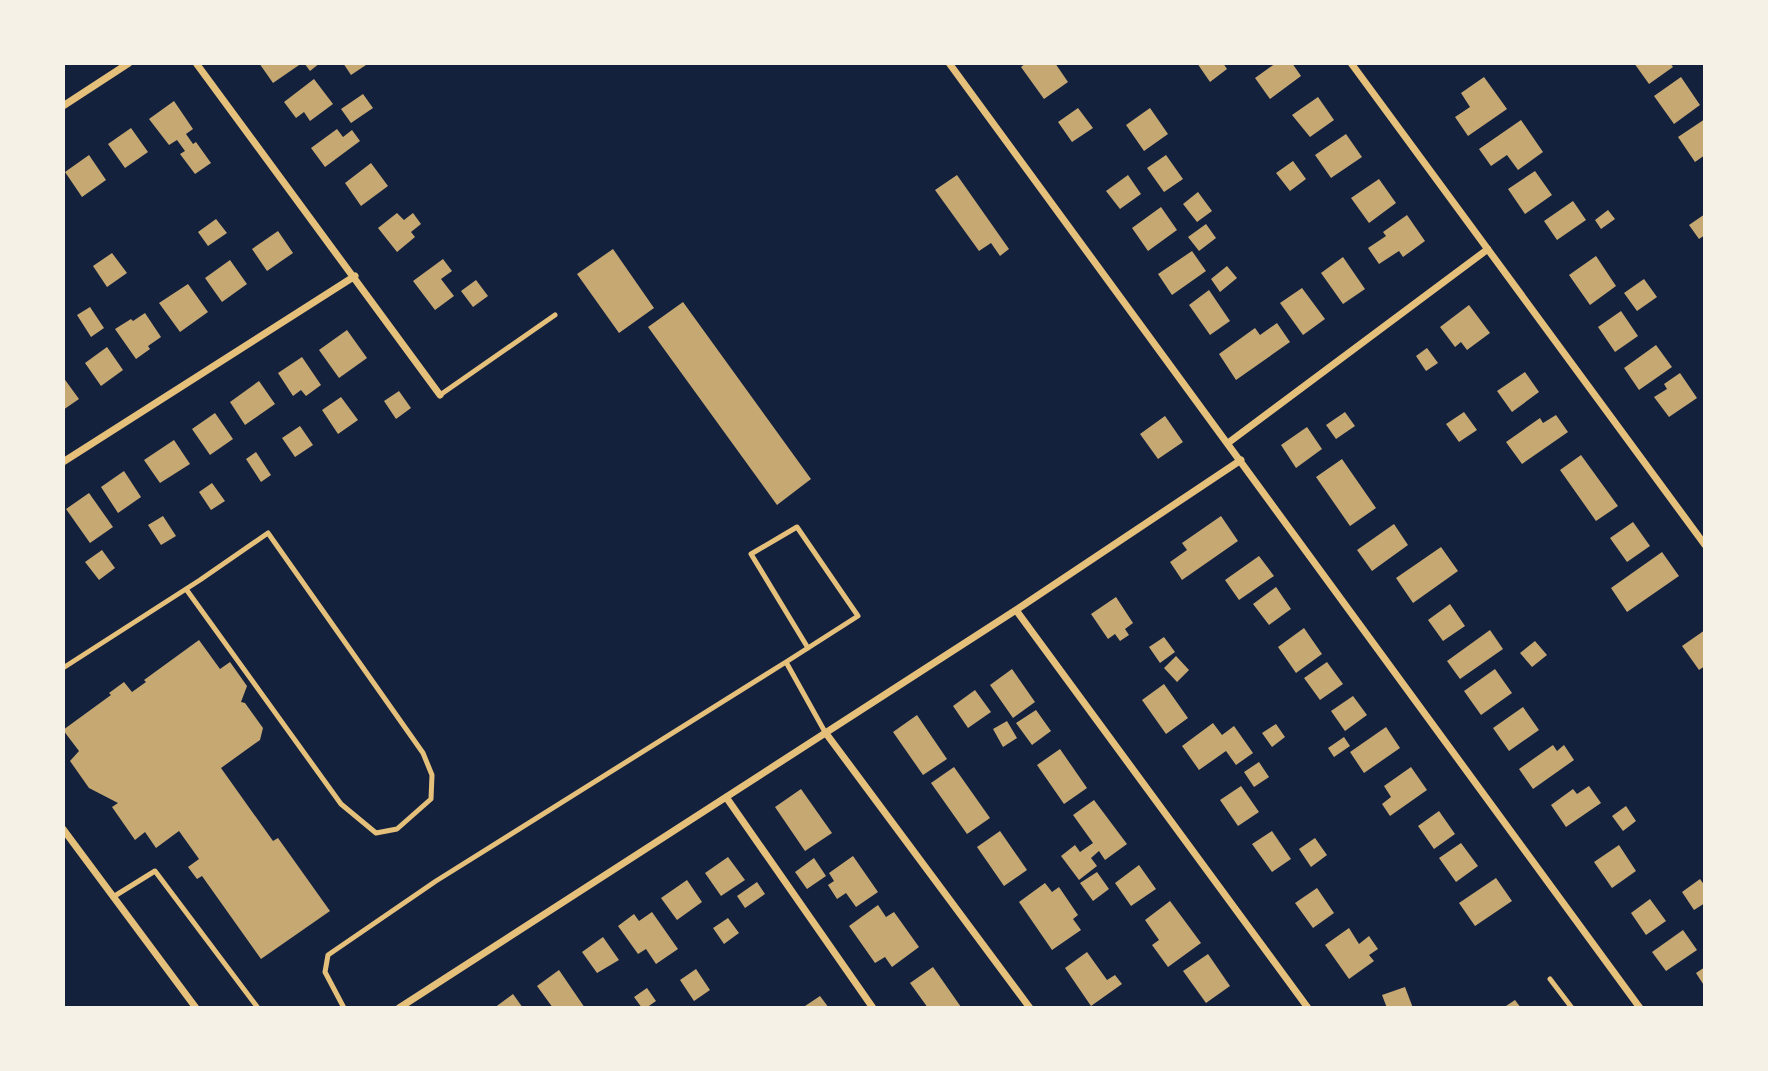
<svg xmlns="http://www.w3.org/2000/svg" width="1768" height="1071" viewBox="0 0 1768 1071" font-family="Montserrat,sans-serif">
<rect width="100%" height="100%" fill="#14213d"/>
<path fill="#c6a872" d="M259,63H302L273,83Z
M304,63H320L310,71Z
M343,63H369L351,75Z
M1026,63H1055L1068,82L1044,99L1021,67Z
M1197,63H1223L1227,69L1210,82Z
M1276,63H1292L1301,76L1270,99L1255,78Z
M1634,63H1670L1673,67L1649,84Z
M1484,77L1507,109L1468,136L1455,117L1470,107L1461,93Z
M1681,77L1700,105L1674,124L1654,96Z
M314,79L333,104L310,121L304,112L296,118L284,102Z
M363,94L373,108L351,123L341,109Z
M1318,97L1334,120L1310,137L1292,115Z
M174,101L193,129L186,134L193,144L196,142L211,163L195,174L180,154L185,151L177,140L169,145L149,119Z
M1078,108L1093,128L1072,142L1058,122Z
M1150,108L1168,134L1144,151L1126,125Z
M1705,119V155L1695,162L1678,137Z
M1521,120L1543,152L1518,170L1507,155L1491,166L1479,149Z
M131,128L148,152L125,168L108,144Z
M337,129L343,137L352,130L360,141L325,167L311,148Z
M1346,134L1362,157L1331,178L1315,155Z
M89,155L106,180L82,197L65,172Z
M1166,155L1183,179L1164,192L1147,168Z
M1293,161L1306,179L1290,191L1276,173Z
M371,163L388,186L361,206L345,183Z
M1535,171L1552,195L1525,214L1508,189Z
M957,175L1009,249L1000,256L991,243L979,251L935,190Z
M1128,175L1141,194L1120,209L1106,191Z
M1379,179L1396,203L1369,223L1351,198Z
M1198,192L1212,211L1197,222L1183,204Z
M1573,201L1586,220L1557,240L1544,221Z
M1161,207L1177,230L1148,251L1132,228Z
M1608,210L1615,219L1601,229L1595,220Z
M397,213L404,220L413,213L421,224L411,232L415,237L397,252L378,228Z
M1705,214V235L1699,239L1689,225Z
M1407,215L1425,241L1403,257L1399,251L1379,264L1368,248L1386,236L1383,232Z
M216,219L227,233L208,246L198,232Z
M1206,224L1216,238L1199,251L1188,237Z
M278,231L293,253L267,271L252,249Z
M613,249L654,308L619,333L577,274Z
M1192,251L1206,271L1172,295L1158,274Z
M112,253L127,273L107,287L93,266Z
M1596,256L1616,286L1590,305L1569,275Z
M1343,257L1365,289L1343,304L1321,273Z
M443,259L452,271L441,279L454,296L435,310L413,281Z
M230,260L247,284L222,302L205,278Z
M1227,266L1237,278L1220,292L1211,279Z
M1644,279L1657,297L1637,311L1624,293Z
M476,280L488,296L473,307L461,291Z
M188,284L208,312L180,332L159,303Z
M1302,288L1325,319L1303,335L1280,303Z
M1209,290L1230,321L1210,335L1189,305Z
M683,302L811,479L777,505L648,327Z
M1469,305L1490,333L1467,350L1461,342L1455,347L1440,327Z
M90,307L104,328L91,337L77,315Z
M1621,311L1638,336L1615,352L1598,327Z
M145,313L161,337L148,346L150,349L136,359L115,329L131,319L133,321Z
M1277,323L1290,342L1236,380L1219,354L1255,328L1260,335Z
M347,330L367,358L339,378L319,350Z
M1656,345L1672,367L1639,390L1624,368Z
M107,347L123,370L101,386L85,363Z
M1427,348L1438,363L1426,371L1416,356Z
M302,357L321,385L306,396L301,390L293,396L278,373Z
M1525,372L1539,392L1512,412L1497,391Z
M1680,373L1697,398L1669,417L1654,397L1667,389L1664,384Z
M63,377L79,399L63,410Z
M259,381L275,404L245,425L230,402Z
M399,391L411,408L396,419L384,401Z
M341,397L358,420L338,434L322,410Z
M1345,412L1355,426L1336,439L1326,425Z
M1464,412L1477,430L1459,442L1446,424Z
M215,413L233,439L210,455L192,429Z
M1556,415L1568,432L1522,464L1506,442L1540,418L1543,423Z
M1165,416L1183,442L1158,459L1140,434Z
M300,426L313,445L295,457L282,438Z
M1307,427L1322,449L1296,468L1281,445Z
M174,440L190,464L160,483L144,460Z
M256,452L271,475L261,482L246,459Z
M1581,455L1618,506L1596,521L1560,470Z
M1342,459L1376,508L1350,526L1316,477Z
M124,471L141,497L118,513L101,487Z
M212,483L225,501L211,510L199,492Z
M89,493L113,527L90,543L66,509Z
M163,516L176,536L161,545L148,525Z
M1221,516L1238,541L1182,580L1170,562L1187,550L1182,543Z
M1633,522L1650,546L1627,562L1610,538Z
M1394,524L1408,545L1372,571L1357,550Z
M1441,547L1458,571L1413,603L1396,578Z
M102,550L115,568L99,580L85,562Z
M1662,552L1679,576L1627,612L1611,588Z
M1259,556L1274,576L1239,600L1225,580Z
M1276,587L1291,609L1269,625L1253,604Z
M1116,597L1133,623L1125,629L1129,635L1120,641L1115,634L1108,639L1091,614Z
M1450,604L1465,626L1443,641L1428,620Z
M1304,628L1322,654L1296,673L1278,647Z
M1490,630L1503,649L1460,679L1447,661Z
M1705,630V666L1699,670L1682,646Z
M1164,637L1175,652L1160,663L1149,647Z
M199,640L220,669L230,662L247,686L241,702L245,703L263,728L260,740L221,768L273,841L278,838L330,911L261,959L202,876L197,879L188,867L199,859L179,831L156,848L145,832L135,840L112,807L118,803L89,788L70,761L79,751L63,730L111,695L109,693L124,682L132,692L146,682L144,680Z
M1535,641L1547,655L1532,667L1520,653Z
M1176,656L1189,670L1177,682L1164,668Z
M1327,662L1343,684L1320,700L1304,678Z
M1012,669L1035,702L1013,718L990,685Z
M1495,669L1512,693L1481,715L1464,691Z
M1164,684L1188,718L1166,734L1142,700Z
M975,690L991,712L968,728L953,706Z
M1353,696L1367,715L1345,731L1331,711Z
M1523,707L1539,730L1509,751L1493,728Z
M1036,710L1051,731L1032,745L1016,723Z
M917,715L947,759L923,775L893,732Z
M1007,721L1017,738L1003,747L993,729Z
M1213,723L1222,735L1234,726L1253,753L1236,765L1226,751L1199,770L1182,746Z
M1276,724L1285,737L1272,747L1262,733Z
M1386,727L1400,748L1364,773L1350,752Z
M1344,737L1350,746L1334,757L1328,748Z
M1553,745L1557,751L1564,745L1574,760L1533,789L1519,769Z
M1060,749L1087,788L1064,804L1037,765Z
M1259,762L1269,777L1254,787L1244,772Z
M954,767L990,818L967,834L931,783Z
M1411,767L1427,790L1390,816L1382,804L1391,797L1384,786Z
M1241,786L1259,812L1238,826L1220,800Z
M1589,786L1601,803L1566,827L1551,805L1573,789L1577,794Z
M801,789L832,833L805,851L775,807Z
M1094,800L1127,844L1105,860L1099,851L1091,858L1097,866L1079,880L1061,856L1075,845L1080,852L1093,843L1073,815Z
M1626,806L1636,821L1623,831L1612,816Z
M1439,811L1455,834L1434,849L1418,826Z
M1000,831L1027,870L1004,886L977,847Z
M1272,831L1291,859L1272,872L1252,844Z
M1315,838L1327,855L1311,867L1299,849Z
M1461,843L1478,866L1456,882L1439,858Z
M1619,845L1636,871L1612,888L1594,862Z
M853,856L878,892L856,907L846,893L837,899L828,885L834,881L829,873Z
M728,857L745,880L721,896L705,873Z
M814,858L826,876L807,889L795,872Z
M1139,865L1156,889L1131,906L1115,883Z
M1097,872L1109,889L1093,901L1080,883Z
M1496,878L1512,901L1475,926L1459,903Z
M1700,879L1705,886V903L1694,910L1682,892Z
M687,880L702,902L677,920L661,898Z
M757,882L765,894L745,908L737,896Z
M1045,883L1052,892L1059,887L1078,915L1073,919L1081,930L1052,950L1019,902Z
M1317,888L1334,913L1313,928L1295,903Z
M1650,899L1666,921L1646,935L1631,913Z
M1170,901L1201,943L1168,967L1152,945L1159,940L1145,920Z
M878,905L886,917L894,912L919,947L892,967L885,957L875,963L849,926Z
M652,912L678,949L656,964L646,949L638,954L618,926L634,914L639,921Z
M728,918L739,933L724,944L713,928Z
M1349,928L1359,944L1369,936L1378,949L1369,955L1374,961L1349,979L1325,945Z
M1683,930L1697,950L1666,971L1652,952Z
M603,937L619,960L597,973L582,952Z
M1087,952L1107,980L1115,975L1122,984L1091,1006L1065,968Z
M1208,954L1230,986L1206,1003L1183,971Z
M933,967L961,1007L959,1008H928L910,983Z
M1705,967V987L1696,973Z
M696,969L710,990L694,1001L680,980Z
M559,970L585,1008H553L537,986Z
M1405,987L1413,1008H1387L1382,995Z
M647,988L656,1001L646,1008H642L634,997Z
M513,994L523,1008H494Z
M820,996L829,1008H802Z
M1515,1000L1521,1008H1503Z"/>
<g fill="none" stroke-linecap="round" stroke-linejoin="round">
<path stroke="#e5c07b" stroke-width="5" d="M440,395L555,315
M786,662L858,616L797,527L751,554L808,648
M63,668L200,580L268,533L423,753L432,775L431,799L397,829L376,833L341,804L186,589
M113,897L155,871L258,1008
M1550,979L1572,1008
M344,1008L325,972L328,955L436,881L786,662L825,732"/>
<path stroke="#e5c07b" stroke-width="7" d="M196,63L440,395
M949,63L1640,1008
M1351,63L1705,545
M63,106L129,63
M1228,443L1488,249
M63,462L355,276
M1016,610L1308,1008
M825,732L1030,1008
M726,797L873,1008
M63,829L196,1008
M399,1008L1016,610L1241,460"/>
</g>
<rect width="1768" height="1071" fill="none" stroke="#f6f1e7" stroke-width="130"/>
</svg>
